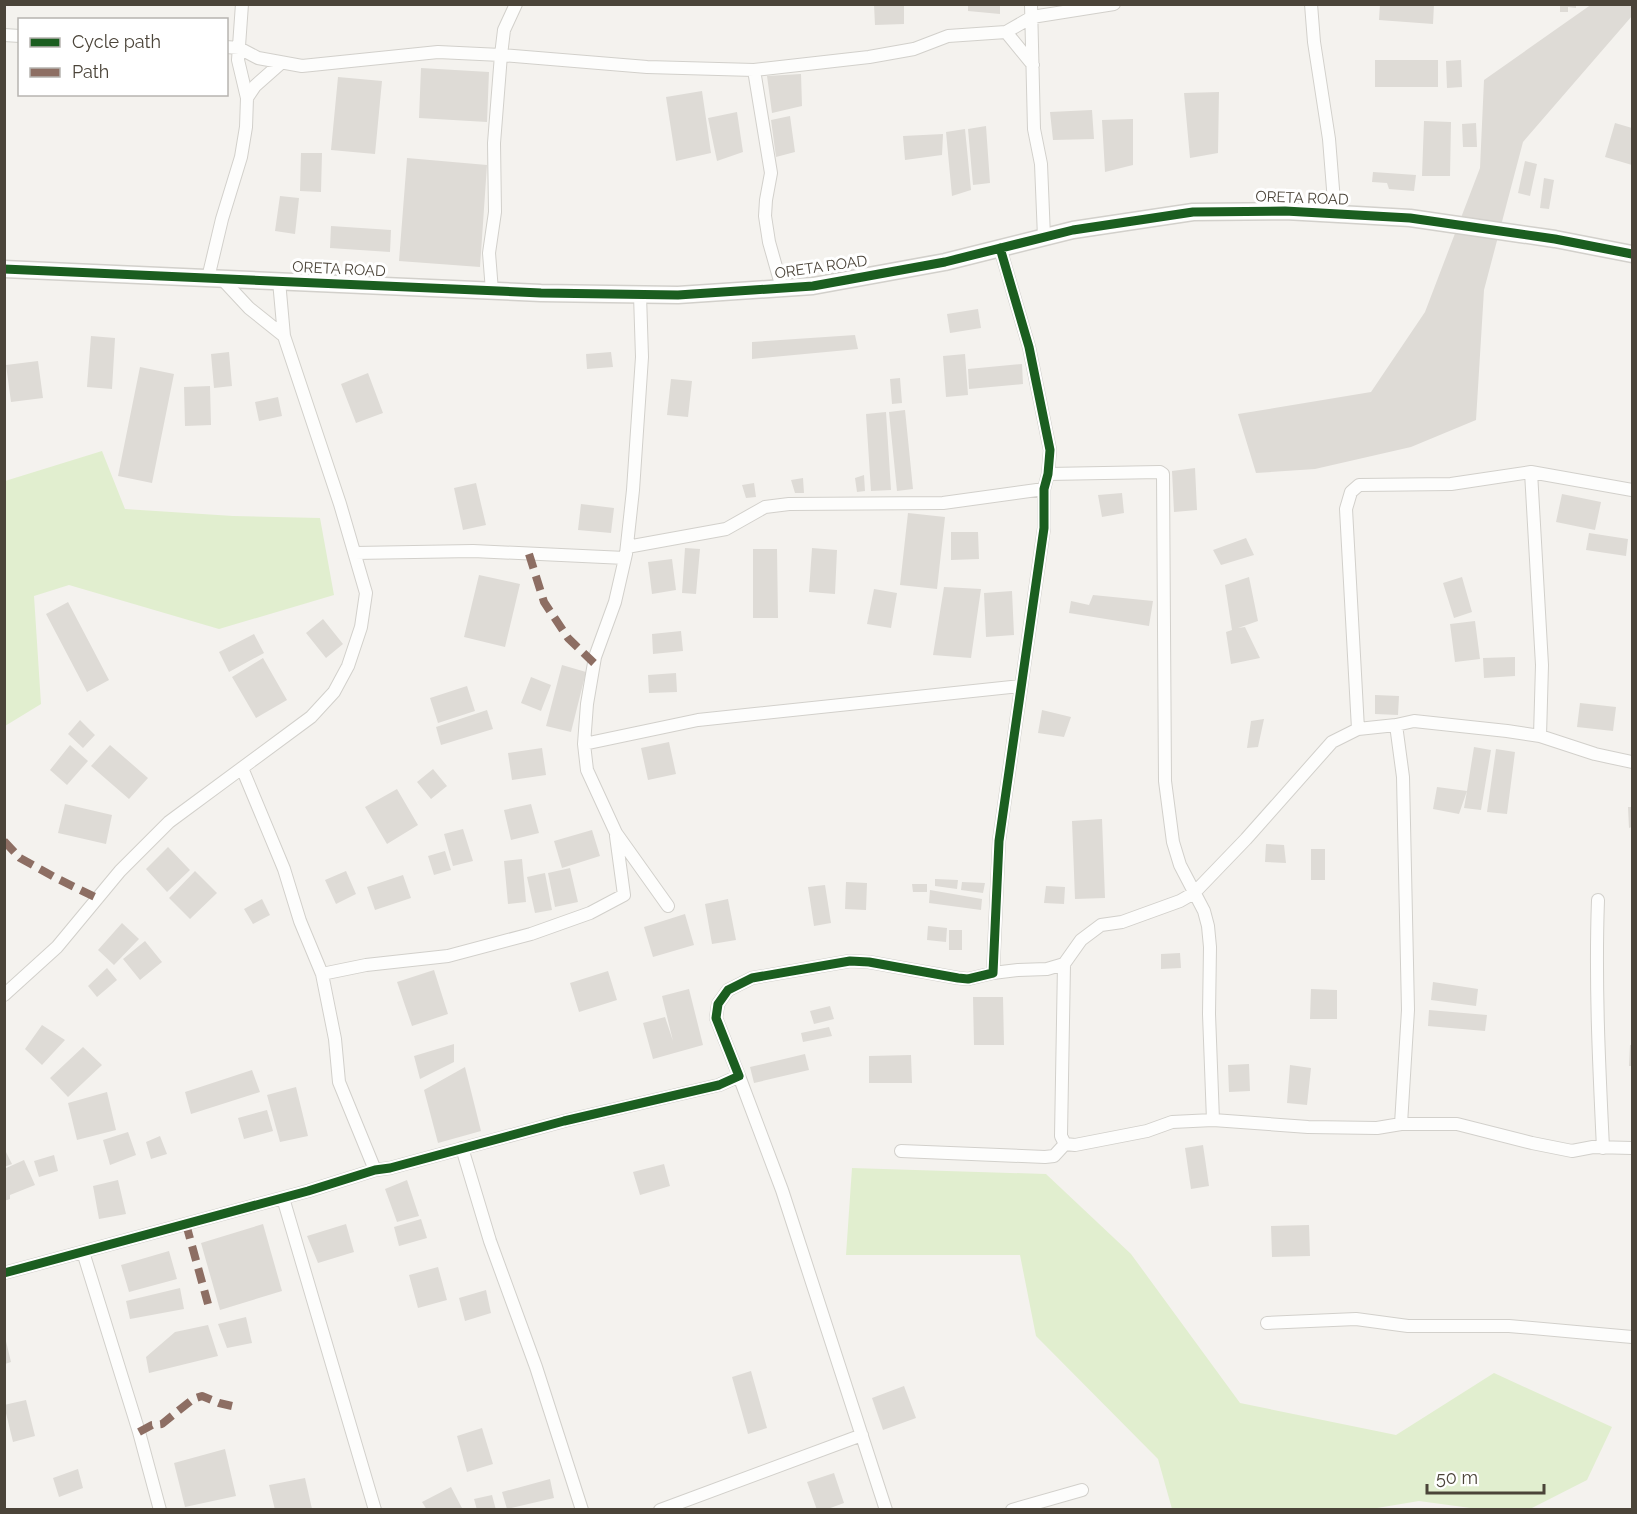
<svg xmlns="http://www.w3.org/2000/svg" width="1637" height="1514" viewBox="0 0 1637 1514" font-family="Raleway,sans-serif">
<rect width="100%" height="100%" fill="#f4f2ee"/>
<path fill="#e1eecf" d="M102,451L125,509L233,516L320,518L334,595L219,629L69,585L34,596L41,704L5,726V481Z
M852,1168L1046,1174L1131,1254L1240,1403L1396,1435L1494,1373L1612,1427L1587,1480L1530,1509H1478L1419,1501L1365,1510L1172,1509L1158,1459L1036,1336L1020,1255H846Z"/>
<path fill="#dedbd6" d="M874,4H904V24L875,25Z
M968,4H1000V14L968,11Z
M1380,4H1434L1433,24L1379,20Z
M1560,4H1576V8L1568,7V12H1560Z
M1592,4H1632V16L1523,142L1484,290L1476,420L1411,447L1315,469L1256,473L1238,414L1371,392L1425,312L1480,168L1484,80Z
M1375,60H1438V87H1375Z
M1461,60L1462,87L1447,88L1446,61Z
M421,68L489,72L487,122L419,118Z
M801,74L802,106L772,113L767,76Z
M338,77L382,81L375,154L331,150Z
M702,91L711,153L676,161L666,97Z
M1219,92L1218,153L1190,158L1184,93Z
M1092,110L1094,139L1053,140L1050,112Z
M737,112L743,152L717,161L708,118Z
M790,116L795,152L776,157L771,120Z
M1133,119V165L1105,172L1102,120Z
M1424,121L1451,122L1450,176H1422Z
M1476,123L1477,147H1463L1462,124Z
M1615,123L1632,128V165L1605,157Z
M986,126L990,183L973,185L968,129Z
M965,129L971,190L952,196L946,132Z
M943,134L942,155L905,160L903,136Z
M301,153H322L321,192L300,191Z
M407,158L487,165L480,267L399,261Z
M1525,161L1537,164L1530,196L1518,193Z
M1373,172L1416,175L1414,191L1389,189L1387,183L1372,182Z
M1544,178L1554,180L1549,209L1540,208Z
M280,196L299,198L295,234L275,231Z
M331,226L391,230L390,252L330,248Z
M978,309L981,328L950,333L947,314Z
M855,335L858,349L752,359V342Z
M91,336L115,338L112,389L87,387Z
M229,352L232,386L214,388L211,354Z
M611,352L613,367L587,369L586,354Z
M965,354L968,395L946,397L943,356Z
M38,361L43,398L11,402L6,365Z
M1022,364L1023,384L969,389L968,369Z
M140,367L174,374L152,483L118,476Z
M368,373L383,413L356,423L341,384Z
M900,378L902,403L892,404L890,379Z
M671,379L692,381L688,417L667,415Z
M210,386L211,425L185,426L184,387Z
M278,397L282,416L259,421L255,402Z
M905,410L913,489L897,491L889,412Z
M886,412L891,490L871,491L866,414Z
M1195,468L1197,510L1174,512L1172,471Z
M864,475L865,491L857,492L855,478Z
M803,478L804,493H795L791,480Z
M476,483L486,525L463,530L454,488Z
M754,483L756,497L746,498L742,485Z
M1122,493L1124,513L1102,517L1098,495Z
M1562,494L1601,502L1595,530L1556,522Z
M581,504L614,508L611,533L578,530Z
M908,513L945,517L937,589L900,585Z
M951,532H978L979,559L951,560Z
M1589,533L1628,539L1626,556L1586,550Z
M1246,538L1254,555L1221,565L1213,550Z
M685,548L700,549L696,594L682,593Z
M812,548L837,550L835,594L809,592Z
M753,549H777L778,618H753Z
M672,559L676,590L652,594L648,562Z
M479,575L520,584L505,647L464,637Z
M1249,577L1258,621L1238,628L1245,627L1260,658L1231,664L1226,632L1232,630L1225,585Z
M1462,577L1472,612L1454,618L1443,583Z
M944,587L981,589L971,658L933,655Z
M874,589L897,593L891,628L867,624Z
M1012,591L1014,635L986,637L984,593Z
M1093,595L1153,601L1149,626L1069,613L1071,601L1089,605Z
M68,602L109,680L87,692L46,614Z
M323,619L343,644L326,658L306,633Z
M1475,621L1480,659L1455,662L1450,624Z
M681,631L683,651L653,654L652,634Z
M254,634L264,653L229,672L219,652Z
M1515,657V676L1484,678L1483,658Z
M263,658L287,700L256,718L232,677Z
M562,665L586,672L571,732L546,726Z
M676,673L677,692L649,693L648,675Z
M531,677L551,685L541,711L521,703Z
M467,686L475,711L438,723L430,698Z
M1375,695L1399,696L1398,715L1375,714Z
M1580,703L1616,707L1613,731L1577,727Z
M487,710L493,729L441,745L436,727Z
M1042,710L1071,717L1064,737L1038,733Z
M1264,719L1258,747L1247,748L1251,721Z
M80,720L95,735L83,748L68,734Z
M669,742L676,774L648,780L641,748Z
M70,745L88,761L67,785L50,770Z
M110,745L148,778L129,799L91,766Z
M1474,747L1491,750L1481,810L1464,808L1467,791L1459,814L1433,809L1437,787L1467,791Z
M542,748L546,775L512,780L508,753Z
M1496,749L1515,752L1507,814L1487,812Z
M433,769L447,786L431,799L417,782Z
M397,789L418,825L387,844L365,807Z
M65,804L112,815L106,844L58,833Z
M531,804L539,833L511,840L504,810Z
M1628,807H1632V827L1629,828Z
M1102,819L1105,898L1075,899L1072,821Z
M463,829L473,861L453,866L444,834Z
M592,830L600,856L562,868L554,841Z
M1266,844L1284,845L1286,863L1265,862Z
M168,847L190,870L167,892L146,869Z
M1311,849H1325V880H1311Z
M445,851L451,870L434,875L428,856Z
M522,859L526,902L508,904L504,861Z
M570,868L578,902L555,907L548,873Z
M195,871L217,893L190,919L169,898Z
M346,871L356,894L336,904L325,880Z
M545,873L552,910L535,913L527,877Z
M403,875L411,898L375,910L367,887Z
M935,879L958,880L957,889L935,886Z
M846,882L867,883L866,910L845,909Z
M962,882L985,883L983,893L961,890Z
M912,884H927V892H913Z
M825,885L831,923L814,926L808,887Z
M1046,886L1065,887L1064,904L1044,903Z
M930,890L982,899L981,910L929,903Z
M262,899L270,915L253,924L244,909Z
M728,899L736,940L712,944L705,904Z
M685,914L694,945L653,957L644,927Z
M122,923L139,939L114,965L98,950Z
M928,926L947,928L946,942L927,940Z
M949,930H962V950H949Z
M145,941L162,962L140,980L123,959Z
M1180,953L1181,968L1161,969V954Z
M107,968L117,980L97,997L88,986Z
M434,970L448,1014L412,1026L397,982Z
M608,971L617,1000L579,1012L570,983Z
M1433,982L1478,989L1476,1006L1431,1000Z
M689,989L703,1045L653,1059L643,1023L665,1017L673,1041L662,996Z
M1311,989L1337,990V1019H1310Z
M973,997H1003L1004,1045H974Z
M830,1006L834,1019L814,1024L810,1011Z
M1429,1010L1487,1015L1485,1031L1428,1026Z
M42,1025L65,1040L42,1065L25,1049Z
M829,1027L832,1036L803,1042L801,1033Z
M454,1044V1062L420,1079L414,1056Z
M1630,1045H1632V1066H1629Z
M83,1047L102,1065L68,1097L50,1078Z
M805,1054L809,1070L754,1083L750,1067Z
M911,1055L912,1083H869V1056Z
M1249,1064L1250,1091L1229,1092L1228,1065Z
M1290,1065L1311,1068L1307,1105L1287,1103Z
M465,1067L481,1131L438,1143L424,1090Z
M252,1070L260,1092L191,1114L185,1092Z
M296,1087L308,1136L280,1142L267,1095Z
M107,1092L116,1130L77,1140L68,1103Z
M267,1110L273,1131L244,1139L238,1118Z
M128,1132L136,1155L110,1165L103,1140Z
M160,1136L167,1154L151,1159L146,1142Z
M1203,1145L1209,1186L1191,1189L1185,1148Z
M4,1148L12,1164L4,1167Z
M54,1155L58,1171L39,1177L34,1161Z
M24,1160L35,1185L10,1195V1199L4,1201V1169Z
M664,1164L670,1186L640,1195L633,1172Z
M118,1180L126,1214L99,1219L93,1186Z
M407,1180L419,1216L397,1222L385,1189Z
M421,1219L427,1238L399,1246L394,1227Z
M263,1224L282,1291L220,1310L201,1243Z
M346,1224L354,1252L318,1263L307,1236Z
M1309,1225L1310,1256L1272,1257L1271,1226Z
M169,1251L177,1279L129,1292L121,1265Z
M438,1267L447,1300L418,1308L409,1275Z
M180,1288L184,1309L130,1319L126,1301Z
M486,1290L491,1313L465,1321L459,1298Z
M246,1317L252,1343L227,1348L218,1324Z
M208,1325L218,1356L149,1373L146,1357L175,1332Z
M5,1337L11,1362L5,1364Z
M751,1371L767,1428L748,1434L732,1377Z
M904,1386L916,1418L883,1430L872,1398Z
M26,1400L35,1436L13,1442L4,1405Z
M482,1428L493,1464L467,1472L457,1436Z
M225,1449L236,1496L185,1507L174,1463Z
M78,1469L83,1488L59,1497L53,1478Z
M834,1473L844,1503L825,1510H817L807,1482Z
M305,1478L312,1509L275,1510L269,1485Z
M550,1479L554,1498L507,1509L502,1492Z
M451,1487L463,1510H427L422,1502Z
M492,1495L496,1510H477L474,1499Z"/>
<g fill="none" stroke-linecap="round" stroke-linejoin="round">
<defs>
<path id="minor" d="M1031,4L1034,129L1041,164L1044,237
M1311,4L1314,42L1329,139L1335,214
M1006,32L1033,65
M4,35L20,36
M226,47L239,48L258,58L302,66L438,52L501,55L647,67L754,70L869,57L914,49L948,36L1006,32L1032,17L1114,4
M754,70L771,173L766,200L765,216L769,242L782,288
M247,98L255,86L281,63
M208,278L222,219L241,157L246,127L247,98L238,60L242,4
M222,279L249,308L284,336
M492,291L489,253L495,212L494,143L501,55L504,30L516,4
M640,295L642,357L633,490L626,554L615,602L595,657L587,704L584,744L587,770L616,833L668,906
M1531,472L1542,665L1540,736
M1048,474L1160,472L1163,474L1165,781L1173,842L1180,865L1204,911L1208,926L1210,947L1209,1014L1213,1120
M627,547L726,529L765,507L789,504L943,503L1044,489
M355,553L473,551L625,558
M1396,725L1403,777L1408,1010L1401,1124
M1358,729L1346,509L1351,492L1359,485L1451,484L1531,472L1632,490
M584,744L698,720L1021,686
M242,768L284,869L300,921L322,974L335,1039L339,1082L375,1170
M1598,900C1595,983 1599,1065 1603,1148
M1064,964L1061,1136L1065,1144L1075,1145L1147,1131L1172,1122L1213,1120L1308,1127L1377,1128L1401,1124H1457L1532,1143L1572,1151L1593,1147L1632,1148
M993,973L1018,970L1047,969L1064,964L1081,940L1101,925L1122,922L1180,901L1194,893L1246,839L1332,742L1358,729L1396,725L1414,721L1507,731L1540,736L1595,754L1632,762
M322,974L366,965L448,956L531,934L590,913L624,895L616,836
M4,995L57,947L120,871L169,822L311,717L334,692L348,666L361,627L366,593L340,504L284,336L279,281
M739,1076L782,1190L886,1510
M462,1148L490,1241L536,1367L582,1510
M901,1151L1045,1157L1054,1156L1065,1144
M283,1198L375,1510
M83,1252L139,1432L160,1510
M4,1273L308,1191L375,1170L390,1168L564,1121L719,1085L739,1076L716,1018L718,1004L728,990L752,978L850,961L869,962L958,978L968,979L993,973L999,841L1044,528V489L1048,474L1050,450L1029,347L1000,248
M1267,1323L1356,1319L1408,1326H1509L1632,1337
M660,1510L862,1435
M1012,1510L1082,1490"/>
<path id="tertiary" d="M4,269L541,293L678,295L813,286L945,262L1073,230L1193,212L1285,211L1410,218L1555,239L1632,254"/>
</defs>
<use href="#minor" stroke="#d2d0cb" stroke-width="14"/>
<use href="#tertiary" stroke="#d2d0cb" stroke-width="19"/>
<use href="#minor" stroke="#fdfdfc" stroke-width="12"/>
<use href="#tertiary" stroke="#fdfdfc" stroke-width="16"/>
<path stroke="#8d6e63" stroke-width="8" stroke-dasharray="15 8" stroke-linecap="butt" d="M529,554L544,602L568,638L594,663
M4,841L20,858L56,878L97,898
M186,1224L208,1304
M139,1432L152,1425L162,1424L193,1399L202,1396L219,1403L232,1406"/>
<defs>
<path id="cycleway" d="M4,269L541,293L678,295L813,286L945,262L1073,230L1193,212L1285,211L1410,218L1555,239L1632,254
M4,1273L308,1191L375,1170L390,1168L564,1121L719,1085L739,1076L716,1018L718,1004L728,990L752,978L850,961L869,962L958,978L968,979L993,973L999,841L1044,528V489L1048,474L1050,450L1029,347L1000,248"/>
</defs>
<use href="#cycleway" stroke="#fff" stroke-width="13"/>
<use href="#cycleway" stroke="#1b5e20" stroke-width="9"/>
</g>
<g text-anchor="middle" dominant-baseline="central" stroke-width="6" stroke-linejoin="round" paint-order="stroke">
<g font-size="15" fill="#4b4439" stroke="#fff">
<text transform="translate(1302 198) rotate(2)">ORETA ROAD</text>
<text transform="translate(821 267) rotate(-8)">ORETA ROAD</text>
<text transform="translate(339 269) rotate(3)">ORETA ROAD</text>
</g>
</g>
<rect width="1637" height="1514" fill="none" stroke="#4b4439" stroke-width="12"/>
<rect x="18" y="18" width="210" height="78" fill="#ffffff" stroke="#b7b4b0" stroke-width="1.5"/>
<rect x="30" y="38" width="30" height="9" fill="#1b5e20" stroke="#b7b4b0" stroke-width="1.5"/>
<text x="72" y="48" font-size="18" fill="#4b4439">Cycle path</text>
<rect x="30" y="68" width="30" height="9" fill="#8d6e63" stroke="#b7b4b0" stroke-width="1.5"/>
<text x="72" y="78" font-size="18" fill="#4b4439">Path</text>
<path d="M1427 1484v9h117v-9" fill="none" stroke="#4b4439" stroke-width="3"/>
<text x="1436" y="1484" font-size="18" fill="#4b4439" stroke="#ffffff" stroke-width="4.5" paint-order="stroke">50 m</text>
</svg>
